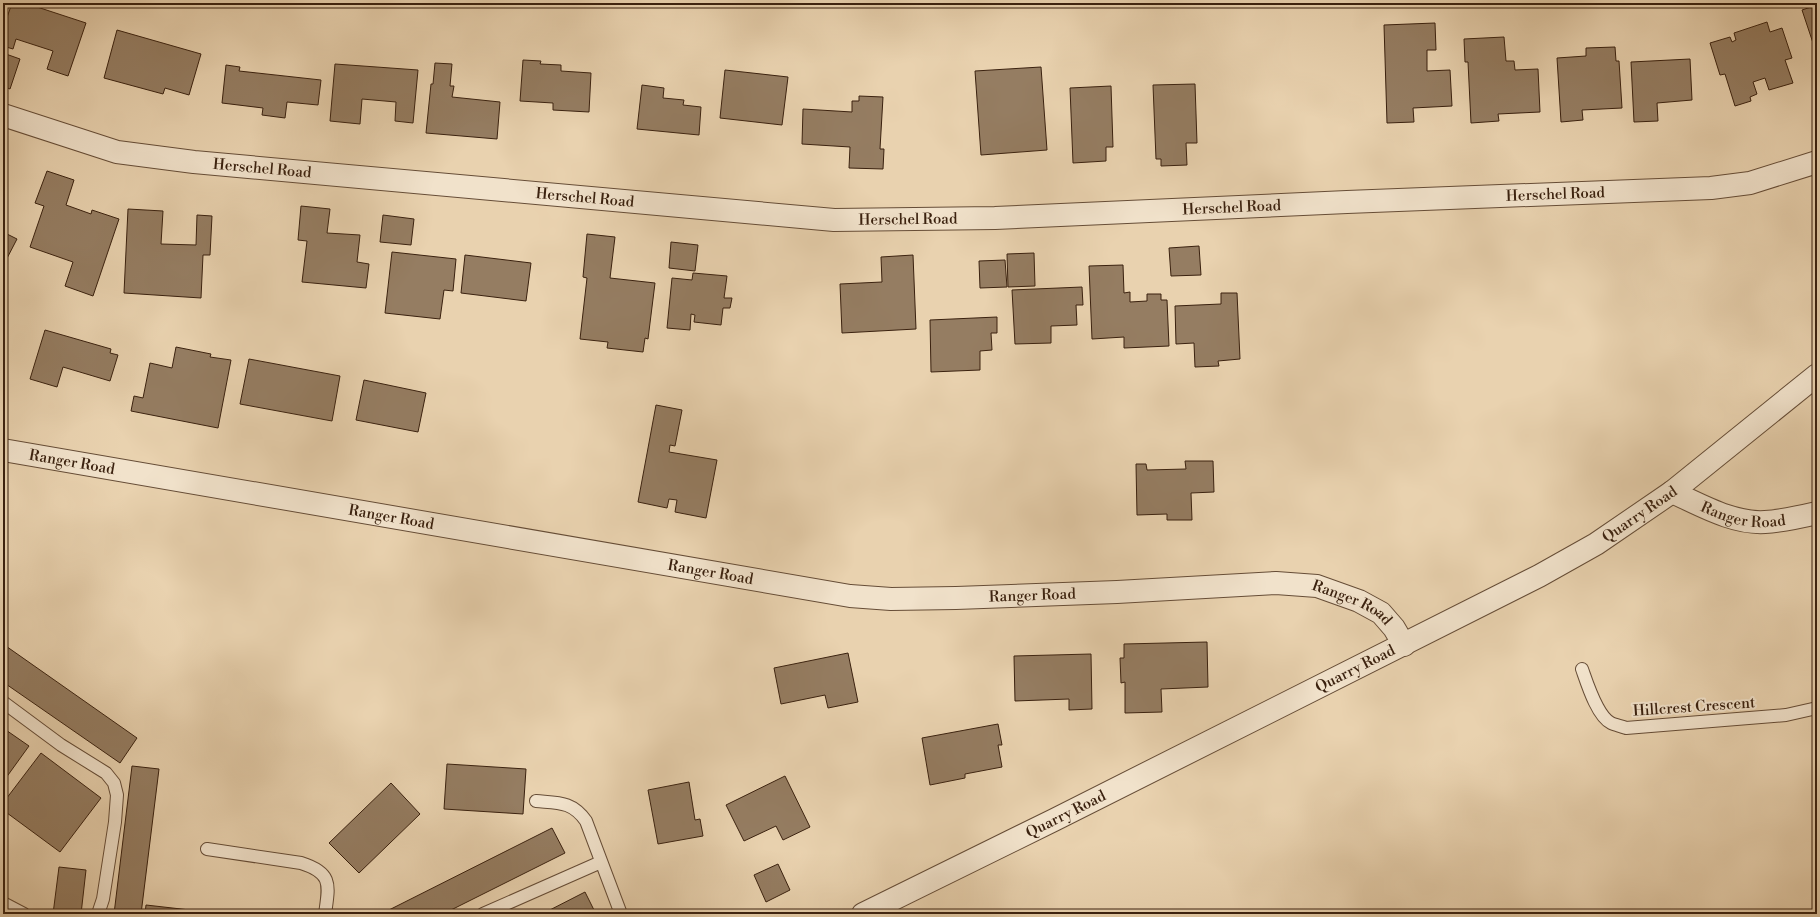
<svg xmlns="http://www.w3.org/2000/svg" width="1820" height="917" viewBox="0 0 1820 917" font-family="'Libre Bodoni',serif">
<rect width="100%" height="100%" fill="#e9d2af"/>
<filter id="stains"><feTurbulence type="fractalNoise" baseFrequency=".005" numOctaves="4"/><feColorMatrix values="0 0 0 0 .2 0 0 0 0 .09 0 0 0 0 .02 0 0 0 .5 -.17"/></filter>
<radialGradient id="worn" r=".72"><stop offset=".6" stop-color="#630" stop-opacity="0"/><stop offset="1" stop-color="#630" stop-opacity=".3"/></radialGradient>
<path fill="#957d62" stroke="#3a210f" d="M12,3H25L86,23L68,76L47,69L53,51L16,39L13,49L3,46V29Z
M420,3H444V5L420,6Z
M1817,5V48L1815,49L1802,10Z
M1767,22L1770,32L1782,28L1792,58L1785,60L1793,83L1769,90L1765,78L1753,82L1757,94L1750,97L1751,101L1735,106L1725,74L1720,75L1710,43L1730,37L1732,42L1736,40L1734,33Z
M1435,23L1436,50H1427V71L1450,70L1452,106L1413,108L1414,122L1387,123L1384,25Z
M117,30L201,54L189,95L165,88L163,94L104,78Z
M1504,37L1506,61H1514L1515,70L1538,69L1540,112L1498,114L1499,121L1471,123L1468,62H1465L1464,39Z
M1615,47L1616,61H1619L1622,108L1582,110L1583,120L1561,122L1557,58L1586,56V48Z
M3,53L20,59L10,89L3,86Z
M1690,59L1692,100L1657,103L1658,121L1634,122L1631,62Z
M523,60L541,61L540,64L561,65V71L591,73L589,112L553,110V103L520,101Z
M435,63L452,64L450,86H454L452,97L500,102L497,139L426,133L431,84H433Z
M335,64L418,70L413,123L395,121L396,102L362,99L360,124L330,121Z
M226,65L240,67L239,71L321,80L318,105L287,102L285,118L262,115L263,108L222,103Z
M1041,67L1047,150L981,155L975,71Z
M725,70L788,77L782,125L720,118Z
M1195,84L1197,143H1186L1187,165L1161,166V159H1156L1153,85Z
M642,85L664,88L663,98L684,100L683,105L701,107L699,135L637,129Z
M1111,86L1113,147H1106V161L1073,163L1070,88Z
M859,96L883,97L880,149H884L883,169L849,168L850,147L802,144L803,109L852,112V101H859Z
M47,171L74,180L66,205L91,214L92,210L119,219L93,296L65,286L73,262L30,247L44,206L35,203Z
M301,206L330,209L327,233L360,235L357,262L369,264L366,288L302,282L307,241L298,240Z
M128,209L163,211L161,244L196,245L197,215L212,216L210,255H203L201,298L124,293Z
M383,215L414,219L411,245L380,242Z
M3,232L17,239L3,266Z
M587,234L615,237L610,278L655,283L648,339L645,338L643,352L607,348L608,342L580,339L587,278L583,277Z
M671,242L698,245L695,271L669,268Z
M1199,246L1201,275L1171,276L1169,248Z
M392,252L456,259L453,291L444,290L440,319L385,313Z
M1034,253L1035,286L1008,287L1007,254Z
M465,255L531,263L526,301L461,293Z
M913,255L916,329L842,333L840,284L882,282L881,257Z
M1005,260L1007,287L980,288L979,261Z
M1123,265L1124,293L1130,292V302L1147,301V294H1161V300H1167L1169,346L1124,348V337L1092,339L1089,266Z
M693,273L727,276L724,298H732L730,308H723L721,325L694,322L695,315L691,314L690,330L667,328L672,278L692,280Z
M1082,287L1083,305H1076L1077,325L1051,326V343L1015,344L1012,290Z
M1221,293H1237L1240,359L1218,361L1219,366L1195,367L1194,343L1176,344L1175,306L1221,304Z
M997,317V333H991L992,350L980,351V370L931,372L930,320Z
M45,330L111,349L110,353L118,355L110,381L63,367L57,387L30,379Z
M176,347L211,354L210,357L231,360L218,428L131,411L134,396L143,398L150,363L172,368Z
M249,359L340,376L332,421L240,404Z
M364,380L426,393L418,432L356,420Z
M656,405L682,410L675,446L670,445L669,452L717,460L706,518L675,512L677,500L669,499L667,508L638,502Z
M1185,461H1213L1214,492L1191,493L1192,520H1167V514L1137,515L1136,464H1146L1147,470L1186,469Z
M1207,642L1208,687L1161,689L1162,712L1125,713V682L1121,683L1120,658H1124V644Z
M3,644L137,738L120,763L3,682Z
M848,653L858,702L828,708L825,695L781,704L774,668Z
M1091,654L1092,709L1069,710V699L1015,701L1014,656Z
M998,724L1002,745H998L1002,767L965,774V778L930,785L922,738Z
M3,728L29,746L3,782Z
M41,753L101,798L60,852L3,810V803Z
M447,764L526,769L523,814L444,809Z
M132,766L159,769L141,914H114Z
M785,776L810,827L783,840L776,826L744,841L726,805Z
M689,782L695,820L700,819L703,836L658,844L648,790Z
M391,783L420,814L359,873L329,843Z
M552,828L565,853L443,914H381Z
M778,864L790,890L766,902L754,875Z
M59,867L86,870L81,914H53Z
M585,892L596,914H542Z
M146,905L225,914H145Z"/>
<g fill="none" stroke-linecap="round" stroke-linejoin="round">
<defs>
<path id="lane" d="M1582,669C1587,683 1597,716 1611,723C1615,725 1621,726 1626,728L1786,715L1817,708
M3,702L61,745L106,773L114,783L117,795L115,822L103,899L98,914
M536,801C558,803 572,801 586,821L621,914
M207,849L301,863C333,873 329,885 325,914
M3,903L24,914
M483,914L601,862"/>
<g id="street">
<path id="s1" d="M3,115L117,152L194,162L834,220L995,218L1347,202L1711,188L1750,183L1817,162"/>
<path id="s2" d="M3,450L850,596L891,599L956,598L1117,592L1276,583L1317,586L1359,601L1381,613L1394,628L1404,645"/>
<path id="s3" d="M1672,492C1701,505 1733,524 1765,522C1783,521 1800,517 1817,513"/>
<path id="s4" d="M863,914L1054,820L1539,576L1596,544L1672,492L1817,375"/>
</g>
</defs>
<use href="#lane" stroke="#664d37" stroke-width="14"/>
<use href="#street" stroke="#664d37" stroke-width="24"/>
<use href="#lane" stroke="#f1e2cb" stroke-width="12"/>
<use href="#street" stroke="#f1e2cb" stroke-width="22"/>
</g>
<g text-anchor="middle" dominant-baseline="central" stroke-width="4" stroke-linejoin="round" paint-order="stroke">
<g font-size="15" fill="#3a210f" stroke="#f1e2cb">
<text stroke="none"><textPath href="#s1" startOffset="266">Herschel Road</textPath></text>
<text stroke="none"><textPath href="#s1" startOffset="1562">Herschel Road</textPath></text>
<text stroke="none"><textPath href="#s1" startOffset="590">Herschel Road</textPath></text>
<text stroke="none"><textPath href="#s1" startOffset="1238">Herschel Road</textPath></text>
<text stroke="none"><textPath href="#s1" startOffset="914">Herschel Road</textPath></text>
<text stroke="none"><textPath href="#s2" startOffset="70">Ranger Road</textPath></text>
<text stroke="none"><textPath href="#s3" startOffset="76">Ranger Road</textPath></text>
<text stroke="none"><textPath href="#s4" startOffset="874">Quarry Road</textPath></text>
<text stroke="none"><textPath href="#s2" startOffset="394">Ranger Road</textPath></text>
<text stroke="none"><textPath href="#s2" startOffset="718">Ranger Road</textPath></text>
<text stroke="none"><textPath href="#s2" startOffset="1042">Ranger Road</textPath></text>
<text stroke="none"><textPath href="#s2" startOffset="1366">Ranger Road</textPath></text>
<text stroke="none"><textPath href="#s4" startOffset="550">Quarry Road</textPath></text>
<text transform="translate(1694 707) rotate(-4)">Hillcrest Crescent</text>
<text stroke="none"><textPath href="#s4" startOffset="226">Quarry Road</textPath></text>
</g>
</g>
<rect width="1820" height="917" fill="none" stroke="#e9d2af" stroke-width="16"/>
<rect x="4" y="4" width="1812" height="909" fill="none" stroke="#3a210f" stroke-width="2"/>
<rect x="8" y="8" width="1804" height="901" fill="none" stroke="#3a210f"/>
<rect width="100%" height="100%" filter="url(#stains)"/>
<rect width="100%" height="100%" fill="url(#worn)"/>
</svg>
